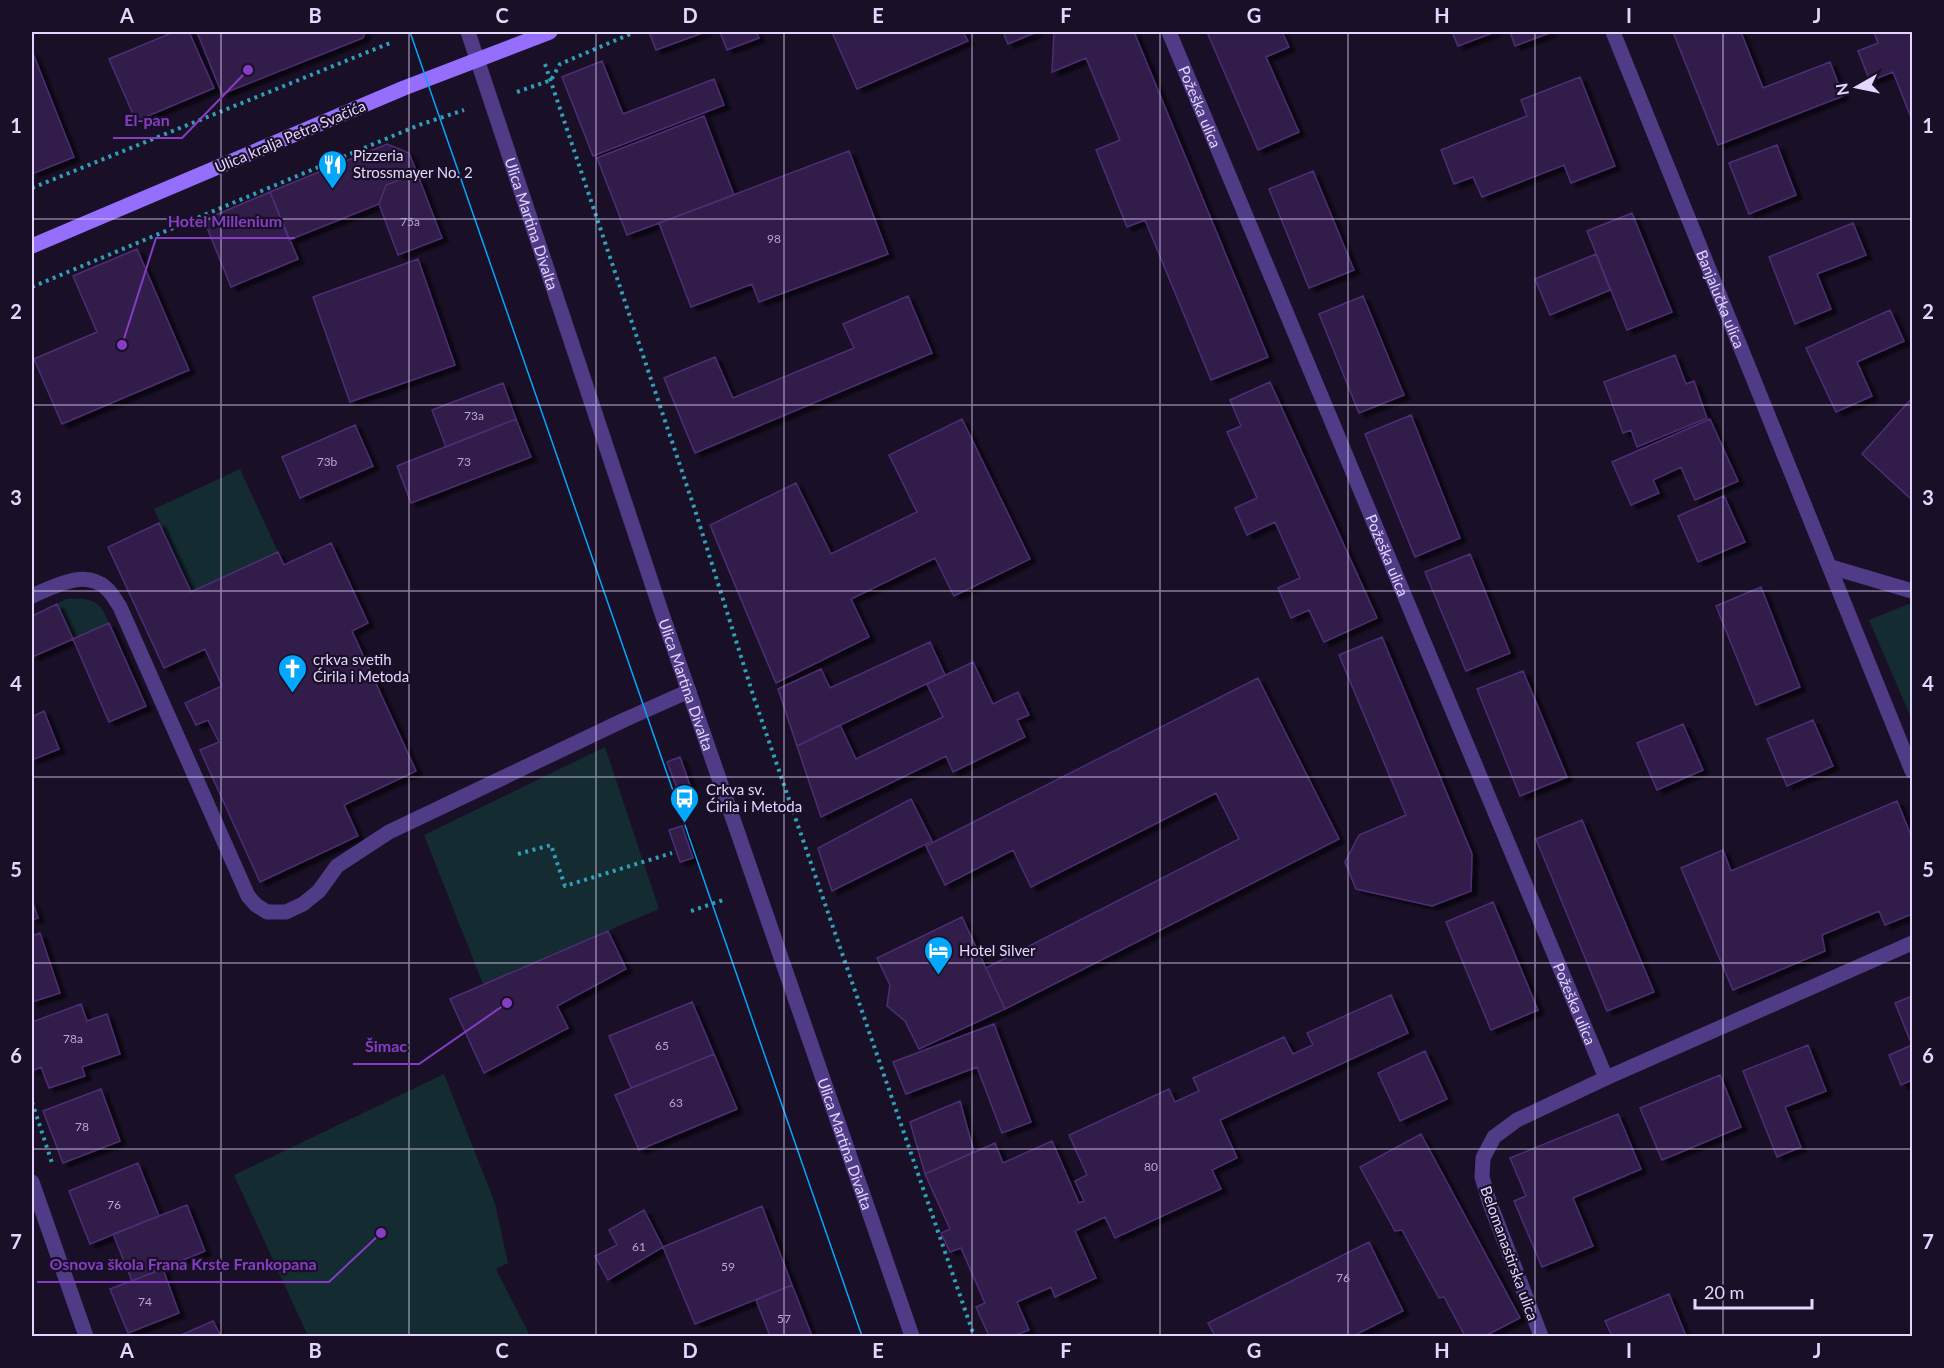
<svg xmlns="http://www.w3.org/2000/svg" width="1944" height="1368" viewBox="0 0 1944 1368" font-family="Lato,sans-serif">
<defs>
<filter id="shadow"><feDropShadow dx="6" dy="4" stdDeviation="1.5" flood-color="#0009"/></filter>
</defs>
<rect width="100%" height="100%" fill="#191027"/>
<path fill="#132b31" d="M240,469L278,552L191,592L154,509Z
M66,599C92,598 99,599 109,623L73,639L57,604Z
M1909,604H1912V720L1869,620Z
M605,747L659,909L483,984L424,835Z
M444,1074L495,1203L508,1263L496,1269L530,1336H308L234,1175Z"/>
<path fill="#301c48" stroke="#4d2e74" stroke-width="1.5" filter="url(#shadow)" d="M174,32H189L214,88L136,121L109,59Z
M197,32H365L363,38L222,94Z
M649,32H705L656,50Z
M720,32H756L759,38L727,50Z
M832,32H963L968,41L857,89Z
M1003,32H1037L1008,44Z
M1054,32H1134L1268,357L1211,380L1145,220L1127,227L1096,150L1120,140L1086,58L1052,72Z
M1207,32H1282L1289,47L1266,57L1299,132L1258,150Z
M1452,32H1495L1458,46Z
M1510,32H1552L1515,46Z
M1673,32H1741L1763,88L1830,62L1843,96L1718,145Z
M1874,32H1912V120L1893,72L1870,81L1858,51L1878,43Z
M32,51L74,157L32,174Z
M602,61L623,114L714,79L724,105L593,156L562,77Z
M1580,77L1615,166L1571,183L1564,165L1482,197L1473,177L1454,184L1441,150L1527,116L1521,100Z
M704,116L734,195L627,235L597,158Z
M387,144L409,153L417,173L386,185L379,204L289,240L270,192Z
M1777,145L1796,195L1749,214L1729,163Z
M849,151L888,254L759,302L752,284L691,307L659,223Z
M1313,171L1354,270L1309,288L1269,189Z
M417,173L442,238L398,255L379,204L386,185Z
M270,192L298,259L231,287L204,220Z
M1632,213L1672,312L1627,330L1587,231Z
M1853,223L1866,255L1817,274L1831,309L1795,324L1769,257Z
M137,249L189,370L62,424L34,359L97,332L73,276Z
M1596,254L1610,290L1550,315L1535,279Z
M418,259L455,365L350,402L313,297Z
M908,296L932,353L695,453L664,378L715,357L733,398L854,348L843,324Z
M1363,296L1404,395L1359,413L1319,314Z
M1890,310L1904,341L1857,362L1872,396L1836,412L1806,348Z
M1675,355L1686,384L1694,381L1707,418L1637,447L1631,430L1623,433L1604,382Z
M1270,382L1377,618L1324,642L1309,610L1291,618L1278,588L1300,578L1275,522L1247,535L1235,508L1257,498L1227,432L1241,426L1230,400Z
M503,383L516,419L446,447L432,410Z
M1912,398V500L1862,454Z
M1411,415L1460,538L1415,557L1365,434Z
M516,419L531,457L411,503L397,466Z
M962,419L1030,559L954,596L935,558L851,599L869,637L776,683L710,525L796,483L831,554L917,512L889,455Z
M1710,419L1738,481L1695,500L1681,467L1653,480L1659,493L1631,505L1612,462Z
M355,425L373,466L300,498L282,457Z
M1724,496L1745,542L1698,562L1678,516Z
M159,523L191,592L278,552L284,565L331,543L368,623L352,631L416,771L344,805L358,836L260,882L200,750L219,742L208,720L196,725L185,703L222,686L205,649L164,668L108,547Z
M1470,554L1510,653L1466,671L1425,572Z
M1761,587L1800,687L1756,705L1716,606Z
M57,604L73,639L32,657V616Z
M109,623L146,706L109,722L73,639Z
M1382,637L1472,854L1471,891L1432,906L1356,889L1345,862L1359,835L1406,815L1339,655Z
M930,642L945,675L797,746L778,689L821,669L830,688Z
M973,662L993,704L1018,692L1029,715L1017,720L1025,737L953,772L946,756L821,817L797,746L840,725L856,759L943,717L927,684Z
M1523,671L1567,777L1520,796L1477,689Z
M1258,678L1339,839L1005,1009L986,968L1239,839L1216,793L1031,887L1013,850L945,885L926,846Z
M44,711L59,749L32,760V717Z
M1813,720L1833,766L1787,786L1767,739Z
M1683,724L1703,770L1657,790L1637,743Z
M680,757L692,791L680,796L667,762Z
M911,799L932,841L832,891L818,848Z
M1897,801L1912,838V914L1885,925L1879,911L1822,935L1825,951L1733,990L1681,868L1723,850L1731,871Z
M1582,820L1654,992L1607,1011L1536,839Z
M682,826L693,858L680,862L669,830Z
M32,900L38,918L32,920Z
M1493,902L1538,1010L1491,1030L1446,922Z
M962,917L1005,1009L919,1049L905,1021L887,1006L890,985L877,958Z
M608,931L626,969L557,1006L568,1028L484,1073L450,999Z
M40,933L60,993L32,1002V936Z
M1391,995L1408,1033L1220,1120L1237,1158L1212,1170L1221,1189L1115,1238L1105,1217L1075,1231L1096,1278L1055,1297L1051,1287L1017,1302L1029,1330L1013,1336H989L976,1307L985,1303L961,1248L950,1252L941,1233L950,1229L925,1174L995,1143L1003,1163L1052,1141L1079,1203L1084,1201L1075,1181L1087,1175L1069,1135L1169,1089L1175,1102L1199,1091L1193,1078L1284,1037L1293,1054L1313,1045L1307,1033Z
M1912,996V1080L1901,1085L1889,1055L1912,1045L1895,1003Z
M692,1002L714,1054L631,1088L609,1036Z
M81,1004L87,1021L107,1014L120,1054L82,1067L85,1076L49,1088L41,1067L32,1071V1022Z
M994,1024L1031,1122L1002,1133L977,1067L906,1094L893,1062Z
M1808,1045L1826,1091L1785,1107L1801,1147L1777,1157L1743,1071Z
M1425,1051L1447,1099L1400,1121L1378,1073Z
M714,1054L737,1109L639,1150L615,1095Z
M1720,1075L1741,1127L1662,1160L1640,1108Z
M101,1089L120,1141L63,1163L43,1111Z
M960,1101L974,1152L925,1174L910,1122Z
M1618,1114L1641,1169L1573,1198L1593,1246L1542,1267L1514,1201L1526,1196L1510,1158Z
M1421,1134L1520,1318L1485,1336H1465L1444,1297L1439,1298L1402,1230L1395,1231L1360,1167Z
M138,1163L159,1216L90,1244L69,1191Z
M187,1205L205,1251L132,1281L113,1234Z
M762,1206L792,1285L695,1324L663,1247Z
M644,1210L663,1247L608,1280L595,1256L617,1245L609,1230Z
M1369,1242L1403,1311L1353,1336H1215L1208,1323Z
M163,1269L179,1313L128,1333L110,1289Z
M792,1285L812,1336H770L756,1300Z
M1669,1294L1686,1336H1612L1605,1321Z
M213,1321L221,1336H179Z"/>
<g fill="none" stroke-linecap="round" stroke-linejoin="round">
<path stroke="#309fb8" stroke-width="4" stroke-dasharray="3 4.5" stroke-linecap="butt" d="M545,64L695,510L754,698L974,1336
M517,92L551,80L560,64L635,32
M32,188L390,43
M32,287L419,125L464,110
M518,854L551,845L565,886L672,853
M691,911L723,900
M32,1102L52,1163"/>
<path stroke="#503b86" stroke-width="15" d="M32,596C53,587 85,568 106,588C112,593 116,601 120,607L248,896L256,905L267,912H286L303,904L319,891L337,866L389,832L624,720L689,691"/>
<g stroke="#503b86" stroke-width="15">
<path id="s1" d="M1169,32L1606,1078"/>
<path id="s2" d="M1613,32L1912,771"/>
<path d="M1831,567L1912,591"/>
<path d="M32,1182L86,1336"/>
<path d="M1541,1336L1489,1201L1482,1177L1483,1158L1494,1137L1517,1120L1606,1078L1912,943"/>
</g>
<path stroke="#503b86" stroke-width="15" id="s3" d="M468,32L661,611L912,1336"/>
<path stroke="#956efe" stroke-width="15" d="M32,246L404,88L550,32"/>
<path stroke="#03a7fd" stroke-width="1.5" d="M410,32L862,1336"/>
</g>
<path fill="none" stroke="#e5d6ff" stroke-width="1.5" stroke-opacity="0.55" d="M221,32V1336M409,32V1336M596,32V1336M784,32V1336M972,32V1336M1160,32V1336M1348,32V1336M1535,32V1336M1723,32V1336M32,219H1912M32,405H1912M32,591H1912M32,777H1912M32,963H1912M32,1149H1912"/>
<defs>
<symbol id="restaurant-pin" viewBox="-11 -11 22 30"><path d="M0 17L-7.5 6A9.5 9.5 0 1 1 7.5 6Z" fill="#03a7fd" stroke="#191027"/><path d="M-5-6h1v4h1v-4h1v4h1v-4h1v5L-1.5 .5V6h-2V.5L-5-1ZM5-6V6H3V1.5H1.5Q1.5-4 5-6Z" fill="#fff"/></symbol>
<symbol id="church-pin" viewBox="-11 -11 22 30"><path d="M0 17L-7.5 6A9.5 9.5 0 1 1 7.5 6Z" fill="#03a7fd" stroke="#191027"/><path d="M-1.2-6h2.4v3.5h3.3v2.4h-3.3V6h-2.4V-.1h-3.3v-2.4h3.3Z" fill="#fff"/></symbol>
<symbol id="bus-pin" viewBox="-11 -11 22 30"><path d="M0 17L-7.5 6A9.5 9.5 0 1 1 7.5 6Z" fill="#03a7fd" stroke="#191027"/><path d="M-5-6H5V4H4V6H2V4H-2V6H-4V4H-5ZM-3.5-4V0h7V-4ZM-3.5 1.2v1.5H-2V1.2ZM2 1.2v1.5H3.5V1.2Z" fill="#fff"/></symbol>
<symbol id="hotel-pin" viewBox="-11 -11 22 30"><path d="M0 17L-7.5 6A9.5 9.5 0 1 1 7.5 6Z" fill="#03a7fd" stroke="#191027"/><path d="M-6-4.5h1.5V1H6V5H4.5V3h-9V5H-6ZM-4 0a1.8 1.8 0 1 1 3.6 0ZM.5 0V-2.5h3Q6-2.5 6 0Z" fill="#fff"/></symbol>
</defs>
<g fill-rule="evenodd">
<use href="#restaurant-pin" x="316" y="148" width="33" height="45"/>
<use href="#church-pin" x="276" y="652" width="33" height="45"/>
<use href="#bus-pin" x="668" y="782" width="33" height="45"/>
<use href="#hotel-pin" x="922" y="934" width="33" height="45"/>
</g>
<g text-anchor="middle" dominant-baseline="central" stroke-width="4.5" stroke-linejoin="round" paint-order="stroke">
<g font-size="12" fill="#b8a8d1">
<text x="410" y="221">75a</text>
<text x="774" y="238">98</text>
<text x="474" y="415">73a</text>
<text x="327" y="461">73b</text>
<text x="464" y="461">73</text>
<text x="73" y="1038">78a</text>
<text x="662" y="1045">65</text>
<text x="676" y="1102">63</text>
<text x="82" y="1126">78</text>
<text x="1151" y="1166">80</text>
<text x="114" y="1204">76</text>
<text x="639" y="1246">61</text>
<text x="728" y="1266">59</text>
<text x="1343" y="1277">76</text>
<text x="145" y="1301">74</text>
<text x="784" y="1318">57</text>
</g>
<g font-size="15" fill="#e5d6ff" stroke="#191027">
<text stroke="none"><textPath href="#s1" startOffset="81">Požeška ulica</textPath></text>
<text transform="translate(290 136) rotate(-23)">Ulica kralja Petra Svačića</text>
<text stroke="none"><textPath href="#s3" startOffset="202">Ulica Martina Divalta</textPath></text>
<text stroke="none"><textPath href="#s2" startOffset="288">Banjalučka ulica</textPath></text>
<text stroke="none"><textPath href="#s1" startOffset="567">Požeška ulica</textPath></text>
<text stroke="none"><textPath href="#s3" startOffset="688">Ulica Martina Divalta</textPath></text>
<text stroke="none"><textPath href="#s1" startOffset="1053">Požeška ulica</textPath></text>
<text stroke="none"><textPath href="#s3" startOffset="1174">Ulica Martina Divalta</textPath></text>
<text transform="translate(1510 1253) rotate(70)">Belomanastirska ulica</text>
</g>
<g font-size="15" fill="#e5d6ff" stroke="#191027" text-anchor="start">
<text x="353" y="155">Pizzeria<tspan x="353" dy="17">Strossmayer No. 2</tspan></text>
<text x="313" y="659">crkva svetih<tspan x="313" dy="17">Ćirila i Metoda</tspan></text>
<text x="706" y="789">Crkva sv.<tspan x="706" dy="17">Ćirila i Metoda</tspan></text>
<text x="959" y="950">Hotel Silver</text>
</g>
</g>
<path fill="none" stroke="#863dc5" stroke-width="2" d="M248 70L182 138H113M122 345L156 238H295M507 1003L419 1064H353M381 1233L329 1282H37"/>
<g fill="#863dc5" stroke="#191027" stroke-width="2">
<circle cx="248" cy="70" r="6"/>
<circle cx="122" cy="345" r="6"/>
<circle cx="507" cy="1003" r="6"/>
<circle cx="381" cy="1233" r="6"/>
</g>
<g font-size="16" text-anchor="middle" font-weight="bold" fill="#863dc5" stroke="#191027" stroke-width="4.5" stroke-linejoin="round" paint-order="stroke">
<text x="147" y="126">El-pan</text>
<text x="225" y="227">Hotel Millenium</text>
<text x="386" y="1052">Šimac</text>
<text x="183" y="1270">Osnova škola Frana Krste Frankopana</text>
</g>
<rect width="1944" height="1368" fill="none" stroke="#191027" stroke-width="66"/>
<g transform="translate(1857 87) rotate(261)" stroke="#191027" stroke-width="4.5" paint-order="stroke">
<path d="M0-4.5L10 22L0 15L-10 22Z" fill="#e5d6ff"/>
<text y="-9" font-size="16" font-weight="bold" text-anchor="middle" fill="#e5d6ff">N</text>
</g>
<path d="M1695 1299v9h117v-9" fill="none" stroke="#e5d6ff" stroke-width="3"/>
<text x="1704" y="1299" font-size="18" fill="#e5d6ff" stroke="#191027" stroke-width="4.5" paint-order="stroke">20 m</text>
<rect x="33" y="33" width="1878" height="1302" fill="none" stroke="#e5d6ff" stroke-width="2"/>
<g font-size="20" text-anchor="middle" font-weight="bold" fill="#e5d6ff">
<text x="127" y="23">A</text>
<text x="315" y="23">B</text>
<text x="502" y="23">C</text>
<text x="690" y="23">D</text>
<text x="878" y="23">E</text>
<text x="1066" y="23">F</text>
<text x="1254" y="23">G</text>
<text x="1442" y="23">H</text>
<text x="1629" y="23">I</text>
<text x="1817" y="23">J</text>
<text x="16" y="133">1</text>
<text x="1928" y="133">1</text>
<text x="16" y="319">2</text>
<text x="1928" y="319">2</text>
<text x="16" y="505">3</text>
<text x="1928" y="505">3</text>
<text x="16" y="691">4</text>
<text x="1928" y="691">4</text>
<text x="16" y="877">5</text>
<text x="1928" y="877">5</text>
<text x="16" y="1063">6</text>
<text x="1928" y="1063">6</text>
<text x="16" y="1249">7</text>
<text x="1928" y="1249">7</text>
<text x="127" y="1358">A</text>
<text x="315" y="1358">B</text>
<text x="502" y="1358">C</text>
<text x="690" y="1358">D</text>
<text x="878" y="1358">E</text>
<text x="1066" y="1358">F</text>
<text x="1254" y="1358">G</text>
<text x="1442" y="1358">H</text>
<text x="1629" y="1358">I</text>
<text x="1817" y="1358">J</text>
</g>
</svg>
